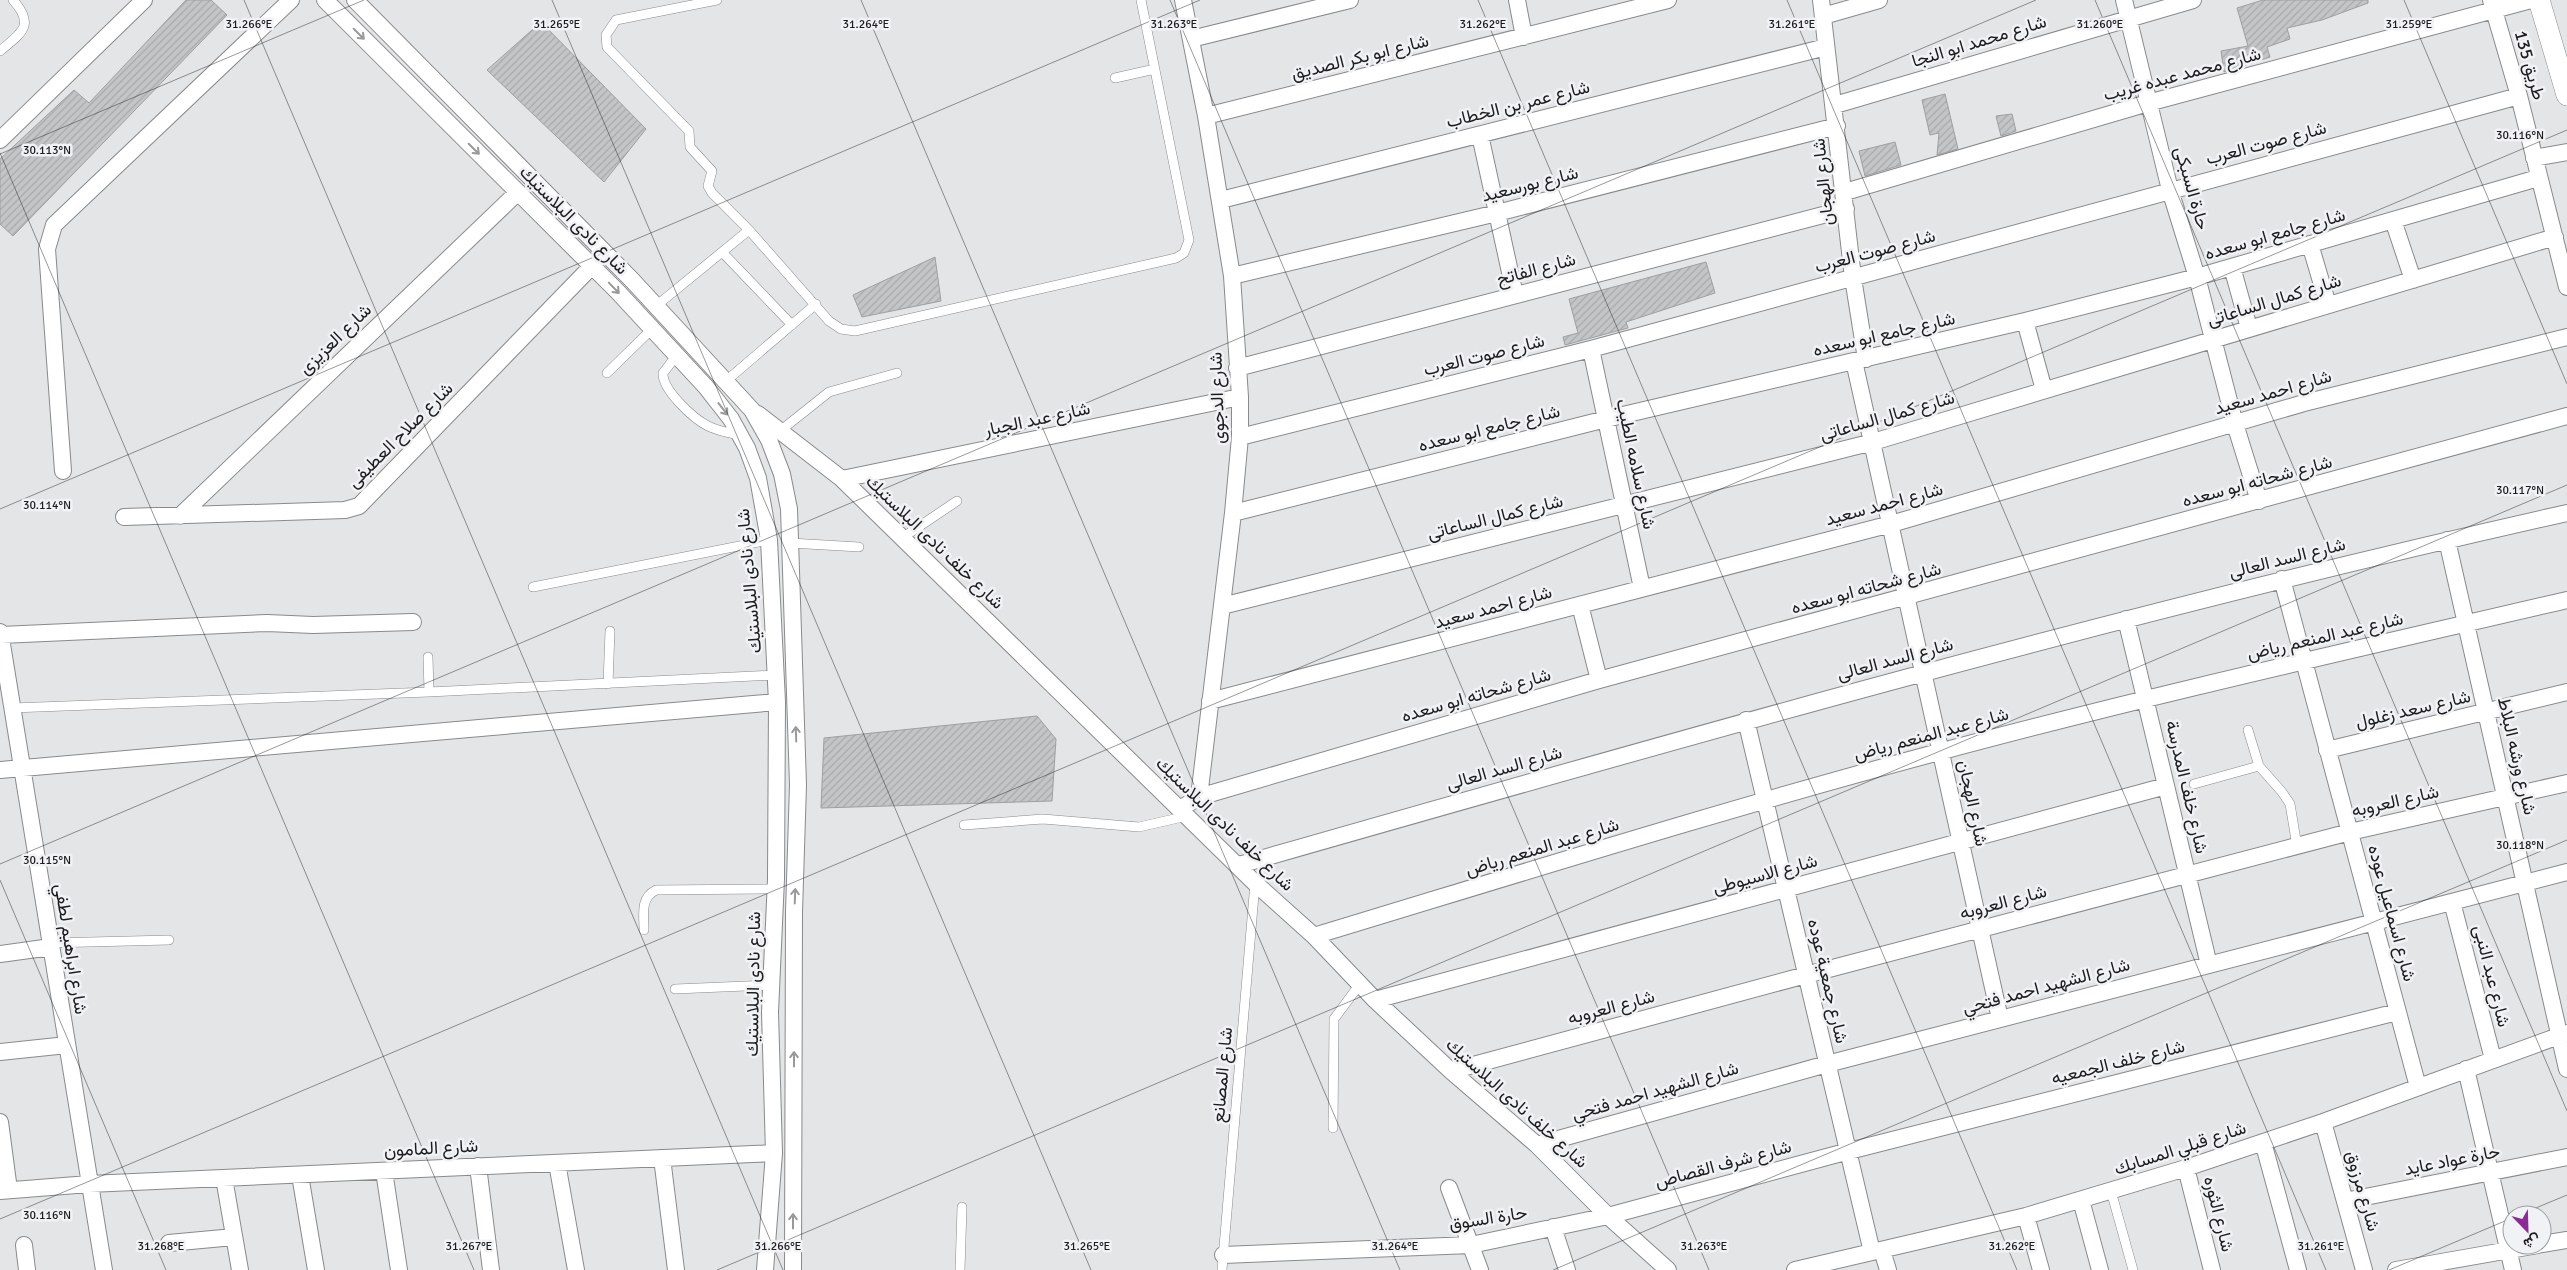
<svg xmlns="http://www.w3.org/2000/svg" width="2567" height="1270" viewBox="0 0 2567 1270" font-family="Signika,Vazirmatn,sans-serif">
<defs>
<pattern id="building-hatch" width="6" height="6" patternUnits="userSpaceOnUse" patternTransform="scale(1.25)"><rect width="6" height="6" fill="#c3c5c7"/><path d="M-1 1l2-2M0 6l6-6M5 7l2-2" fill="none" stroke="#a7a9aa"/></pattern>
</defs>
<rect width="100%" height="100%" fill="#e4e5e7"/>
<path fill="url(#building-hatch)" stroke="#9e9fa2" d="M186,0H211L227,15L13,236L0,224V159L74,90L89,103Z
M2263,0H2368V3L2322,20L2287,28L2290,39L2267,47L2270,57L2224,72L2221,51L2248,46L2237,8Z
M541,22L646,129L604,182L487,70Z
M1945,94L1958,149L1937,155L1939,133L1930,135L1922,100Z
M2012,114L2016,131L2001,136L1996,116Z
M1895,142L1901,165L1865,176L1859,151Z
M935,257L941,301L862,317L853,295Z
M1706,262L1715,293L1626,322L1628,328L1565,345L1563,337L1578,333L1569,299Z
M1037,716L1056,739L1052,801L821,808L824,738Z"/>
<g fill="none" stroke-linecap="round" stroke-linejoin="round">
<defs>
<path id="service" d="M717,0L616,20L606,35L607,47L689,131L690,147L712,171L708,186L712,193L749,230L829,321L841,329L855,331L1176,258L1184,253L1189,240L1141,0
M0,51C21,33 36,26 13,0
M1115,78L1155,69
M722,252L792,325
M656,306L749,230
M677,355L663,373C662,390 694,419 708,426C718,431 729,433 739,435
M607,373L652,329
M726,381L816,304
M780,431L829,392L897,373
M902,538L957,501
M790,543L859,547
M533,587L769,540
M428,657L429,692
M608,684L610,631
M12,708L429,692L776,675
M2248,730L2259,766L2282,792L2290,804L2297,846
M2194,784L2259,766
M964,825L1043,819L1139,827L1187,816
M644,930C644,914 640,898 656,890L776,889
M50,943L169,940
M675,989L772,985
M1333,1128L1334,1019L1360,984
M2111,1191L2133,1270
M960,1270L962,1207
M1222,1270L1255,883"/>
<path id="minor" d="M325,0L618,292L706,387L731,419L747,448L758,478L769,540L777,702L776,879L770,1012L774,1153L765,1270
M355,0L632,280L752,410L769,440L782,474L789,509L798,785L794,912L793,1270
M1183,0L1206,116L1232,276L1240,397V437L1233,513L1199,797
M1517,0L1524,37
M1821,0L1853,278L1866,359
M2124,0L2170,190L2197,277L2235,424L2259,501
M2491,0L2519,96L2567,287
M1823,16L1879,0
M1191,39L1350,0
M1835,105L2193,0
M1206,116L1668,0
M1480,135L1515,295
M0,140L144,0
M2534,158L2567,152
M1845,192L2148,103L2531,0
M1221,200L1826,47
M2393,220L2413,280
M2310,244L2328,305
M2232,267L2249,328
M1232,276L1497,213L1837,126
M2025,321L2044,390
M1591,349L1642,588
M1854,361L2000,1019
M1237,368L1846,209
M758,414L842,479L1255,883L1314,936L1375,1000L1451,1071L1537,1145L1608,1216L1668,1270
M1240,437L1591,349L2519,96
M63,471L47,249L54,225L291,0
M842,479L1240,397
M1233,513L1606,419L2025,321L2197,277L2538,178
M180,516L518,192
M124,517L345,510L359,506L592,266
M2447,540L2567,1069
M2282,579L2418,1087
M1580,605L1599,680
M1222,606L1873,442L2555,237
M2126,619L2209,965
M0,632L104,1270
M1,635L267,623L313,625L413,622
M1210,701L1891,524L2304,403L2567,337
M1746,720L1872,1252
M2327,750L2567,692
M0,770L777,702
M1180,809L1199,797L1599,680L2567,416
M1239,865C1679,739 2120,613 2567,513
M2452,902L2493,1059
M1314,936C1522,873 1729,808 1939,752C2147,696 2357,649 2567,600
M0,954L51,947
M1375,1000L2166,786
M0,1052L67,1045
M2466,1069L2513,1270
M1451,1071L1806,975L2350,832L2567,783
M0,1122L9,1190
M2323,1122L2364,1270
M2263,1142L2298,1270
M1537,1145L1827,1064L2567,872
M662,1158L676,1270
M557,1163L576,1270
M478,1166L491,1270
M2186,1168L2212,1270
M384,1171L399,1270
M300,1175L316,1270
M224,1178L240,1270
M1449,1188L1480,1270
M0,1191L89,1184L774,1153
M2081,1200L2100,1270
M2345,1201L2567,1157
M2026,1216L2041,1270
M1553,1227L1567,1270
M169,1243L234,1237
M2542,1244L2567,1240
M24,1245L27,1270
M1882,1250L1888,1270
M1223,1255L1471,1245L1608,1216L1849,1151L2397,1012
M1795,1270L2026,1216L2186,1168L2323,1122L2567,1033
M2396,1270L2538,1245"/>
<path id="tertiary" d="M2539,0L2567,95"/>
</defs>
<use href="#service" stroke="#888a8c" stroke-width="10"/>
<use href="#minor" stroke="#888a8c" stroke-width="18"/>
<use href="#tertiary" stroke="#888a8c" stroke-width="22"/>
<use href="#service" stroke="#fff" stroke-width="9"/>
<use href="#minor" stroke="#fff" stroke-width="16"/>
<use href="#tertiary" stroke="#fff" stroke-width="21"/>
</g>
<defs><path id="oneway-shaft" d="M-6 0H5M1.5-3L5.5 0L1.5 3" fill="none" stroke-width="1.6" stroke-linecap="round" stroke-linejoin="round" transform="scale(1.25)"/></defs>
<g stroke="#99999a">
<use href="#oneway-shaft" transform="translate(359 34) rotate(45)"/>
<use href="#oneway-shaft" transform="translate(474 149) rotate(45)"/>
<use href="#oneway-shaft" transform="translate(614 288) rotate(46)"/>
<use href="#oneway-shaft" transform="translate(723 409) rotate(52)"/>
<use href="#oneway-shaft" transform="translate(796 734) rotate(-92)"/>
<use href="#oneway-shaft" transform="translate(795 896) rotate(-88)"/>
<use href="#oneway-shaft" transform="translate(794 1059) rotate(-90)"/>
<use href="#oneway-shaft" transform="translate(793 1221) rotate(-90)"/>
</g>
<path fill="none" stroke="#1d1d1e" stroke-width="1" stroke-opacity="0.45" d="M244,0L783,1270M552,0L1091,1270M861,0L1400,1270M1170,0L1709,1270M1478,0L2017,1270M1787,0L2326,1270M2095,0L2567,1111M2404,0L2567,384M0,153L474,1270M0,154L364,0M0,509L1200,0M0,864L2036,0M0,880L166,1270M2519,1215L2567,1195M0,1219L2567,130M717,1270L2567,485M1553,1270L2567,840M2389,1270L2512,1218"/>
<g text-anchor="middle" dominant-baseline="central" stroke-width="5" stroke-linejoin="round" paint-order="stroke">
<g font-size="18" fill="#1d1d1e" stroke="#f1f2f5">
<text transform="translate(1979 41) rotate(-17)">شارع محمد ابو النجا</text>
<text transform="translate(1360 57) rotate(-14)">شارع ابو بكر الصديق</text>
<text transform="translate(2530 65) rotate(74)">طريق 135</text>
<text transform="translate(2182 74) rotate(-15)">شارع محمد عبده غريب</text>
<text transform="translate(1518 104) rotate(-14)">شارع عمر بن الخطاب</text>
<text transform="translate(2266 143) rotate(-15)">شارع صوت العرب</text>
<text transform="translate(1823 182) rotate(-96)">شارع الهجان</text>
<text transform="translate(1530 184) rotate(-14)">شارع بورسعيد</text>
<text transform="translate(2192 188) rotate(74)">حارة السبكى</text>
<text transform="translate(574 220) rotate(45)">شارع نادى البلاستيك</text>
<text transform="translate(2275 234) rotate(-16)">شارع جامع ابو سعده</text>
<text transform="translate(1875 251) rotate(-15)">شارع صوت العرب</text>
<text transform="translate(1536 269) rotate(-15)">شارع الفاتح</text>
<text transform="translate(2274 300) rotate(-17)">شارع كمال الساعاتى</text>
<text transform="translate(1884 334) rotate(-13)">شارع جامع ابو سعده</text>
<text transform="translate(335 339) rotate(-44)">شارع العزيزى</text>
<text transform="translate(1484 355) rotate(-14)">شارع صوت العرب</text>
<text transform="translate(2273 392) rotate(-16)">شارع احمد سعيد</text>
<text transform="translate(1217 398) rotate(-92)">شارع الدجوى</text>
<text transform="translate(1887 416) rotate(-16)">شارع كمال الساعاتى</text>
<text transform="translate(1037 419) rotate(-12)">شارع عبد الجبار</text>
<text transform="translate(1489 428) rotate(-14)">شارع جامع ابو سعده</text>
<text transform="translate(400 435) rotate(-45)">شارع صلاح العطيفى</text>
<text transform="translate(1636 464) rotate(78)">شارع سلامه الطيب</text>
<text transform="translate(2257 481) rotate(-15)">شارع شحاته ابو سعده</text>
<text transform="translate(1884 504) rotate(-15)">شارع احمد سعيد</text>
<text transform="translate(1495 517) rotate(-14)">شارع كمال الساعاتى</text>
<text transform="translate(935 542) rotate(44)">شارع خلف نادى البلاستيك</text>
<text transform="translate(2287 558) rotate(-14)">شارع السد العالى</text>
<text transform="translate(749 581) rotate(-95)">شارع نادى البلاستيك</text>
<text transform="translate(1866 588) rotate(-15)">شارع شحاته ابو سعده</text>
<text transform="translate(1493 607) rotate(-15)">شارع احمد سعيد</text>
<text transform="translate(2325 636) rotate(-13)">شارع عبد المنعم رياض</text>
<text transform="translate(1895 659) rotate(-15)">شارع السد العالى</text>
<text transform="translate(1476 695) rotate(-16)">شارع شحاته ابو سعده</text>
<text transform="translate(2413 709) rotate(-13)">شارع سعد زغلول</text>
<text transform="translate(1931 734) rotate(-15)">شارع عبد المنعم رياض</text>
<text transform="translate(2517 756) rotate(77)">شارع ورشه البلاط</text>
<text transform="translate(1504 768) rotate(-16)">شارع السد العالى</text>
<text transform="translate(2187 787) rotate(77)">شارع خلف المدرسة</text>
<text transform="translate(2395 801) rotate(-13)">شارع العروبه</text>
<text transform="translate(1973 803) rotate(78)">شارع الهجان</text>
<text transform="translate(1225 824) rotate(44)">شارع خلف نادى البلاستيك</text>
<text transform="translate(1542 847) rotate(-17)">شارع عبد المنعم رياض</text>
<text transform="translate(1765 874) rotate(-15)">شارع الاسيوطى</text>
<text transform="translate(2003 902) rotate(-15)">شارع العروبه</text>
<text transform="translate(2392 913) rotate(75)">شارع اسماعيل عوده</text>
<text transform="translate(71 949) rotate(81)">شارع ابراهيم لطفي</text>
<text transform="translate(2492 976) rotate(76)">شارع عبد النبى</text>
<text transform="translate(1828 981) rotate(77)">شارع جمعية عوده</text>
<text transform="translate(753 984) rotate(-89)">شارع نادى البلاستيك</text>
<text transform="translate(2046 986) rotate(-15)">شارع الشهيد احمد فتحي</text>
<text transform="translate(1611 1007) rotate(-15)">شارع العروبه</text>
<text transform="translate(2118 1062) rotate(-14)">شارع خلف الجمعيه</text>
<text transform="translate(1222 1075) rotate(-85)">شارع المصانع</text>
<text transform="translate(1655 1091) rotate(-16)">شارع الشهيد احمد فتحي</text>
<text transform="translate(1517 1103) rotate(42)">شارع خلف نادى البلاستيك</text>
<text transform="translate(431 1148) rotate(-3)">شارع المامون</text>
<text transform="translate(2180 1148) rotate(-18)">شارع قبلي المسابك</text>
<text transform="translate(2452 1160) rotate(-11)">حارة عواد عايد</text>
<text transform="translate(1723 1164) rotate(-15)">شارع شرف القصاص</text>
<text transform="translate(2363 1191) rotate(74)">شارع مرزوق</text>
<text transform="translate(2219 1214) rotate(76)">شارع الثوره</text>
<text transform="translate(1488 1218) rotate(-9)">حارة السوق</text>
</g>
</g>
<g font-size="12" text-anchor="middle" fill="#1d1d1e" stroke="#f1f2f5" stroke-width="5" stroke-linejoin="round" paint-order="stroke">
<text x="249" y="28">31.266°E</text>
<text x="557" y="28">31.265°E</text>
<text x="866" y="28">31.264°E</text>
<text x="1174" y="28">31.263°E</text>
<text x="1483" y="28">31.262°E</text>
<text x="1792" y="28">31.261°E</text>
<text x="2100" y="28">31.260°E</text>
<text x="2409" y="28">31.259°E</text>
<text x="2520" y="139">30.116°N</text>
<text x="47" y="154">30.113°N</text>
<text x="2520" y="494">30.117°N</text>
<text x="47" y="509">30.114°N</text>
<text x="2520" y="849">30.118°N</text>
<text x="47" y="864">30.115°N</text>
<text x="47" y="1219">30.116°N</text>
<text x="161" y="1250">31.268°E</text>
<text x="469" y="1250">31.267°E</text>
<text x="778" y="1250">31.266°E</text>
<text x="1087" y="1250">31.265°E</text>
<text x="1395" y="1250">31.264°E</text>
<text x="1704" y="1250">31.263°E</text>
<text x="2012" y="1250">31.262°E</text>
<text x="2321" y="1250">31.261°E</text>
</g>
<g transform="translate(2527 1230) rotate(157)"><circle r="24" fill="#f1f2f5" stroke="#9c9d9f"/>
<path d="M0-4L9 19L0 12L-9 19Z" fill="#8b2c96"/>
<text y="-8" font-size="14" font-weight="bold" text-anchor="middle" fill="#1d1d1e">ش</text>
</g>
</svg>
